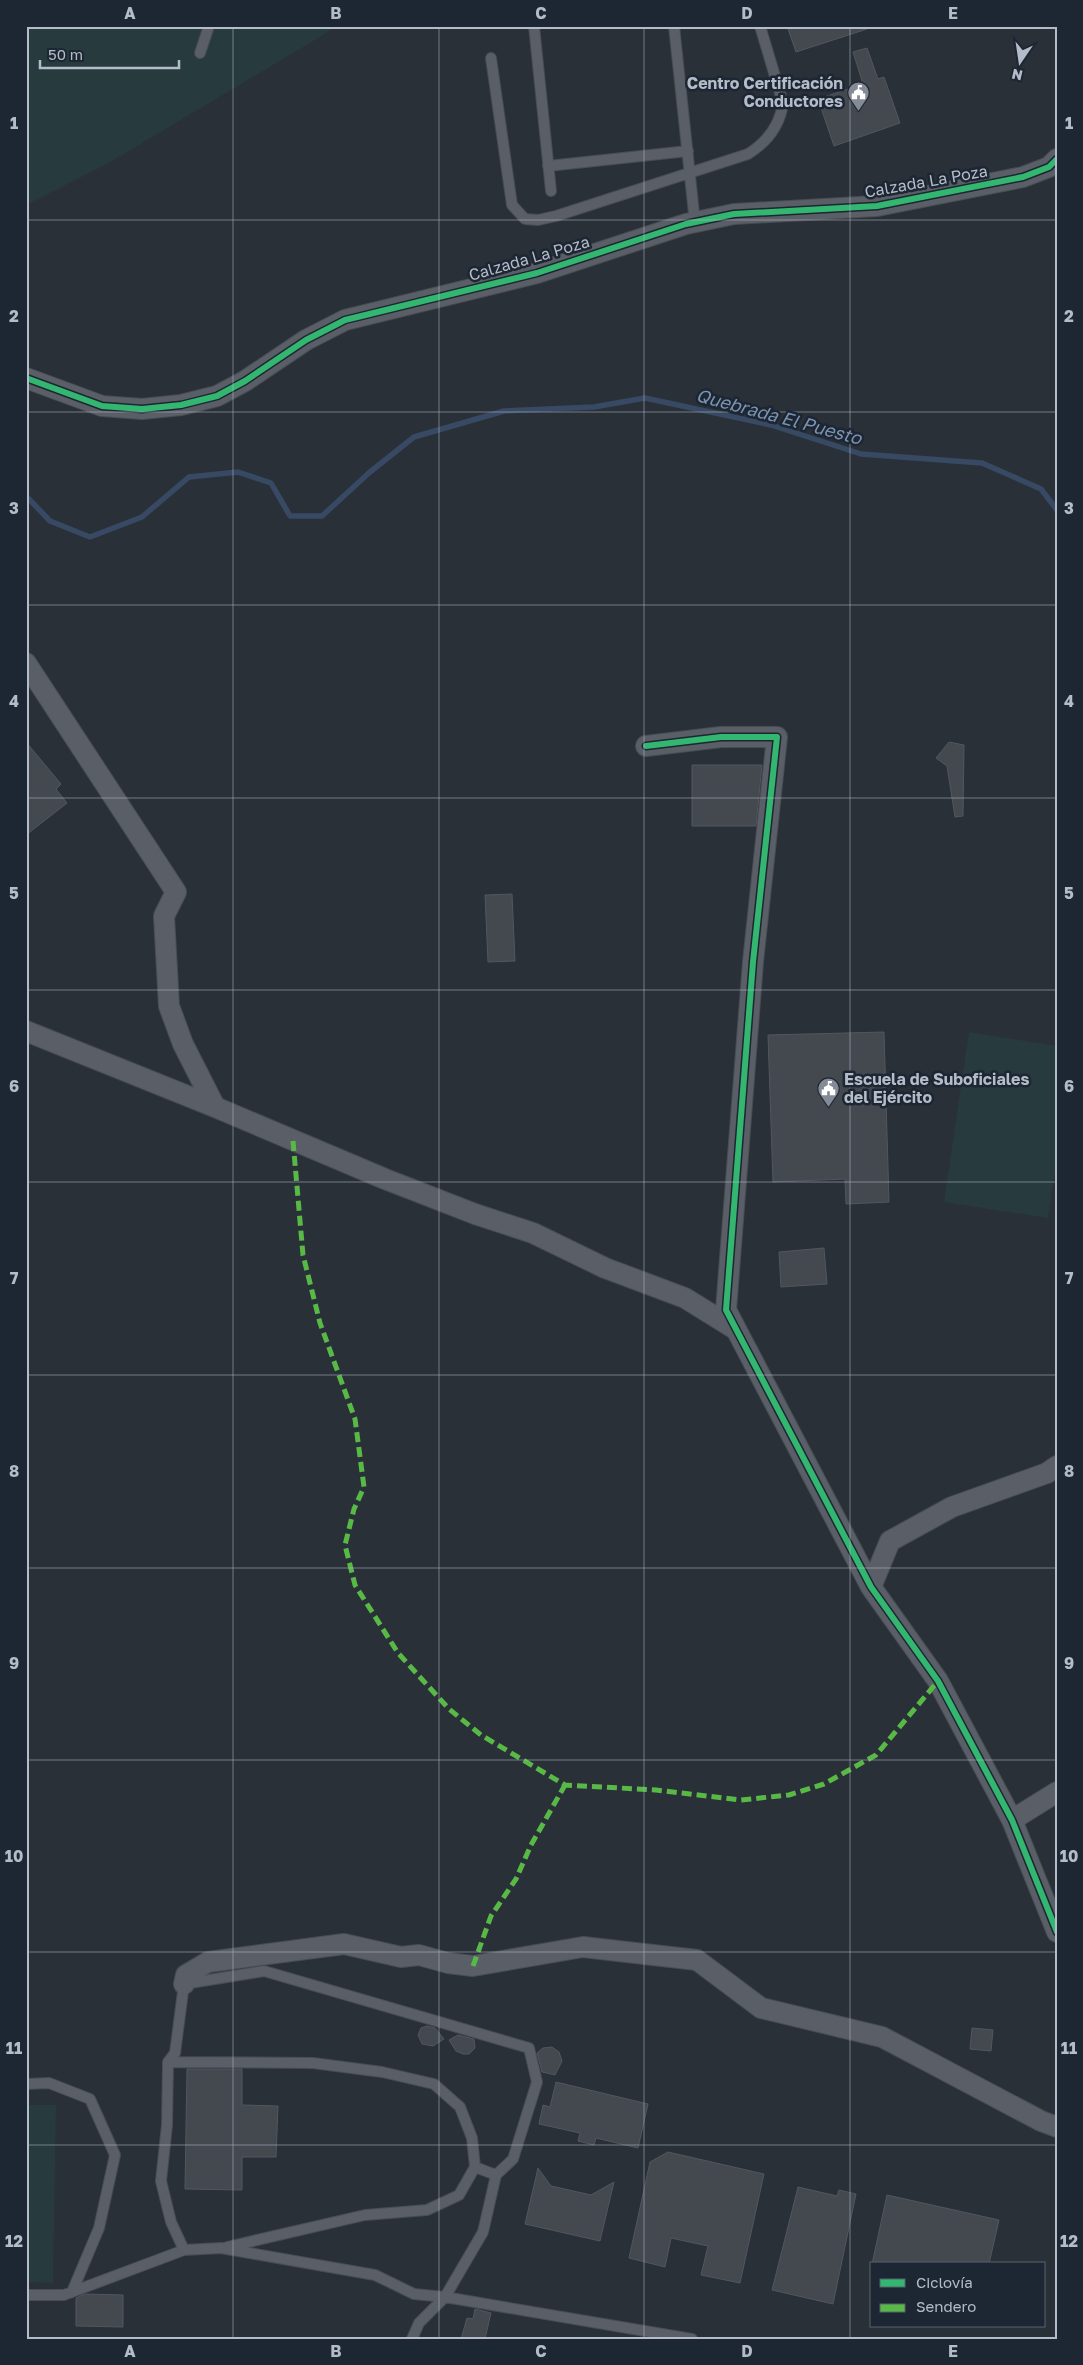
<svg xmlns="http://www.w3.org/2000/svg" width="1083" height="2365" viewBox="0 0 1083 2365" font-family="'Golos Text',sans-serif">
<rect width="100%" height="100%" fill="#2a3038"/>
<path fill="#273a3e" d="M26,26H338L107,164L26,205Z
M969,1032L1057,1046V1159L1048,1218L944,1202Z
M26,2105H56L53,2283L26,2282Z"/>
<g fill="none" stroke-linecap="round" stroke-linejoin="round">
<path stroke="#384963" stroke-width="5.5" d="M26,496L50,521L90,537L142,517L189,477L238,472L271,483L290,516H322L370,472L414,437L504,411L594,407L645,398L771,425L861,454L982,463L1041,489L1057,510"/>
</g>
<path fill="#444950" stroke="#52575f" d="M787,26H867V29L796,52Z
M867,48L878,79L884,77L900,123L834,146L818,99L863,84L853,52Z
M26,742L61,784L56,789L67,803L26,835Z
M949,742L964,745L963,816L955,817L947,766L936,758Z
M692,765H762L756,826H692Z
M512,894L515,961L488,962L485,895Z
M884,1032L889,1202L846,1204L845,1179L773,1182L768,1035Z
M824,1248L827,1284L781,1287L779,1252Z
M427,2026L435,2028L444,2039L433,2046L422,2044L418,2035L421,2028Z
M972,2028L993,2030L991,2051L970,2049Z
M458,2035L474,2039L475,2048L469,2054H463L456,2051L449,2040Z
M552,2047L559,2052L562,2061L555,2075L542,2072L537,2053L543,2048Z
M187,2069H242V2105L278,2106L276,2157H242V2190L185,2189Z
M556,2082L648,2104L638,2148L596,2138L594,2145L578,2141L580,2133L539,2124L543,2105L550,2107Z
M668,2152L764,2174L740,2283L701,2275L708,2246L671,2238L665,2267L629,2258L650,2162Z
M538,2168L551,2186L591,2195L614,2182L600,2241L525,2224Z
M798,2187L837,2196L839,2190L856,2194L833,2304L772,2290Z
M887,2195L999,2220L989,2264H872Z
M85,2294L123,2295V2327L76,2326V2298Z
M475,2309L491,2313L485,2339H461L467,2318L473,2319Z"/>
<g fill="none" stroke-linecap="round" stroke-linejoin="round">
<defs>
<path id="lane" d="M534,26L551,191
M674,26L695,223
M200,53L209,26
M491,58L512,205L525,219L538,220L556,216L748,154C767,142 780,126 783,103L760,26
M548,166L688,151
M168,2062L313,2063L382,2072L434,2084L460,2107L472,2138L475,2167L459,2195L427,2210L365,2215L227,2247
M26,2084L49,2083L90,2099L115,2155L99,2228L72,2292
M475,2167L496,2175
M184,2250L171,2222L161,2181L167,2125L168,2062L175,2053L184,1984L264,1971L529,2048L537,2082L513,2159L496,2175L483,2232L445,2297L419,2323L412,2339
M26,2295H64L184,2250L221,2248L375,2275L414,2294L445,2297L692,2339"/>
<path id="street" d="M26,378L102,406L142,409L181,405L217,396L245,381L306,340L345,320L537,273L686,224L734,214L877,206L1023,177L1049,167L1057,159
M26,663L176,892L164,916L169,1006L183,1044L215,1107
M646,746L721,737H777L753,962L726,1310L871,1587L938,1681L1012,1820L1057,1932
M26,1031L215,1107L385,1179L475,1214L533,1233L605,1268L685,1298L735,1329
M871,1587L890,1541L952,1507L1047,1473L1057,1466
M1012,1820L1057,1792
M184,1984L186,1975L208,1962L344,1944L401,1957L419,1955L448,1963L473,1966L583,1947L697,1960L761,2008L882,2037L1041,2121L1057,2127"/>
</defs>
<use href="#lane" stroke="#484c53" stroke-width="12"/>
<use href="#street" stroke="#484c53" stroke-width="22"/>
<use href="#lane" stroke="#5a5e66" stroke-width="10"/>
<use href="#street" stroke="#5a5e66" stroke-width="20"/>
<path stroke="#58b947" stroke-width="5" stroke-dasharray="10 5" stroke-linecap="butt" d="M293,1141L303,1255L320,1323L355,1419L364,1487L354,1509L345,1545L355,1585L398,1653L449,1709L481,1735L565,1785L656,1790L741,1800L789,1795L824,1784L876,1755L938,1681
M473,1966L491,1916L516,1879L531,1845L565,1785"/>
<defs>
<path id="cycleway" d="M26,378L102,406L142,409L181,405L217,396L245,381L306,340L345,320L537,273L686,224L734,214L877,206L1023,177L1049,167L1057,159
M646,746L721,737H777L753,962L726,1310L871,1587L938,1681L1012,1820L1057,1932"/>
</defs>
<use href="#cycleway" stroke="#1d2633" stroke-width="9"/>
<use href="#cycleway" stroke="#33b770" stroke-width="6"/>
</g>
<path fill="none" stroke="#b4bcc9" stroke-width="1" stroke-opacity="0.55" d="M233,26V2339M439,26V2339M644,26V2339M850,26V2339M26,220H1057M26,412H1057M26,605H1057M26,798H1057M26,990H1057M26,1182H1057M26,1375H1057M26,1568H1057M26,1760H1057M26,1952H1057M26,2145H1057"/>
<defs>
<symbol id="civic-pin" viewBox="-11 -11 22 30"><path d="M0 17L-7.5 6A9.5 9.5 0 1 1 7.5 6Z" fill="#848b96" stroke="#1d2633"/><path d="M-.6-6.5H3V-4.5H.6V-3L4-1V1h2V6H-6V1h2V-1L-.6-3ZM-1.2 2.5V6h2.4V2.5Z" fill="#fff"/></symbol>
</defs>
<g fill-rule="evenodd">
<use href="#civic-pin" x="846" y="80" width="25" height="34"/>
<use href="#civic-pin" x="816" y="1076" width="25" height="34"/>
</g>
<g text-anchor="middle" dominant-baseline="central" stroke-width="5" stroke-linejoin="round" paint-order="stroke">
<g font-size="16" font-weight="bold" fill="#b4bcc9" stroke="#1d2633" text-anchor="end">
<text x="843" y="83">Centro Certificación<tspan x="843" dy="18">Conductores</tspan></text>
<text x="844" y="1079" text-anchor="start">Escuela de Suboficiales<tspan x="844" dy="18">del Ejército</tspan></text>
</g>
<g font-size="16" fill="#b4bcc9" stroke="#1d2633">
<text transform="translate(926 181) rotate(-10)">Calzada La Poza</text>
<text transform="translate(529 258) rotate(-16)">Calzada La Poza</text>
</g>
<g font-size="18" font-style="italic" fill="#7c92b1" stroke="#1d2633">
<text transform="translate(779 416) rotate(15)">Quebrada El Puesto</text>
</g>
</g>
<rect width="1083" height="2365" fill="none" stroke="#1d2633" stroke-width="55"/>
<rect x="870" y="2262" width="175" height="65" fill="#1d2633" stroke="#59626f"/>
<rect x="880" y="2279" width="25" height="8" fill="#33b770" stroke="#59626f"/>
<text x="916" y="2288" font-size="15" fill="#b4bcc9">Ciclovía</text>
<rect x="880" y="2304" width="25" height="8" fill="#58b947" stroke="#59626f"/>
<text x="916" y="2312" font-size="15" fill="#b4bcc9">Sendero</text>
<g transform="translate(1020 62) rotate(193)" stroke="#1d2633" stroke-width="4" paint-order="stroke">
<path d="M0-4L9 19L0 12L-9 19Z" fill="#b4bcc9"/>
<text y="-8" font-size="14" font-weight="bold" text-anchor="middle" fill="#b4bcc9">N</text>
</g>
<path d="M40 60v8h139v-8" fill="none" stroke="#b4bcc9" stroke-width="2.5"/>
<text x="48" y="60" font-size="15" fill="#b4bcc9" stroke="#1d2633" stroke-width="4" paint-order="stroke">50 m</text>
<rect x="28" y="28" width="1028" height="2310" fill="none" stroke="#b4bcc9" stroke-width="2"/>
<g font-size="16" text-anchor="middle" font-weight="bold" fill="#b4bcc9">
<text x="130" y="19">A</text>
<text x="336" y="19">B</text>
<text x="541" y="19">C</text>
<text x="747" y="19">D</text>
<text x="953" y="19">E</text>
<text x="14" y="129">1</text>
<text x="1069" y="129">1</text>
<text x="14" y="322">2</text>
<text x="1069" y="322">2</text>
<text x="14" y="514">3</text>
<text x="1069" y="514">3</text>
<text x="14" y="707">4</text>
<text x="1069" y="707">4</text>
<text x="14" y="899">5</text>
<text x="1069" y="899">5</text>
<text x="14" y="1092">6</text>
<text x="1069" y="1092">6</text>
<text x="14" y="1284">7</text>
<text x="1069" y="1284">7</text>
<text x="14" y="1477">8</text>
<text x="1069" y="1477">8</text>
<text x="14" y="1669">9</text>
<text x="1069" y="1669">9</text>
<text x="14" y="1862">10</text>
<text x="1069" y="1862">10</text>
<text x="14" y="2054">11</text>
<text x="1069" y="2054">11</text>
<text x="14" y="2247">12</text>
<text x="1069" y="2247">12</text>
<text x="130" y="2357">A</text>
<text x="336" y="2357">B</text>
<text x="541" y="2357">C</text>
<text x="747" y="2357">D</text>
<text x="953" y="2357">E</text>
</g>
</svg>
